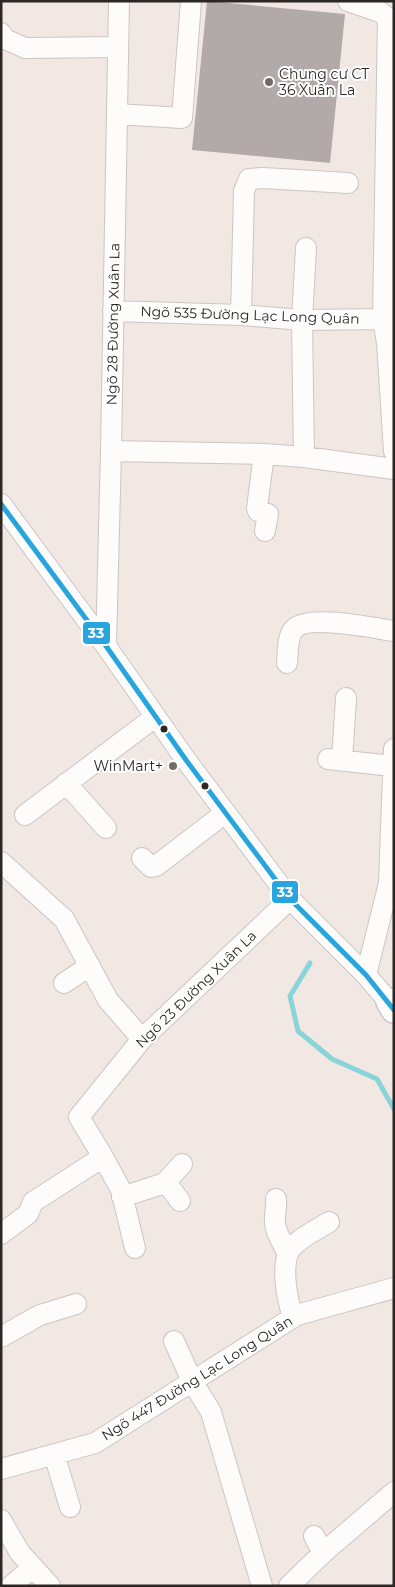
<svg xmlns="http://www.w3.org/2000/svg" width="395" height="1587" viewBox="0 0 395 1587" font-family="Montserrat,sans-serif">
<rect width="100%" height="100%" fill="#f1e8e4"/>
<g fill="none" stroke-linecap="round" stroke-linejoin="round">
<path stroke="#89d4d8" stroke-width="5" d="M310,963L290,996L298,1031L332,1059L377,1079L394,1109"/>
</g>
<path fill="#b1aaa8" d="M207,1L345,14L330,163L192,150Z"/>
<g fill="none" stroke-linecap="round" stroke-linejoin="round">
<defs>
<path id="minor" d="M348,1L380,12L388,18L383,319L387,343L394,451
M1,33L5,39L25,48L118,47
M117,114L182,118L191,1
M113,311L241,315L302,320L383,319
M241,315L244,191L249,179L263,178L348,183
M111,451L264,454L304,457L394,469
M264,454L257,508L258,511L268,514L265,531
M304,457L302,320L306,248
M1,504L106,646L186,760L290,899L366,975L389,1002L394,1005
M106,646L111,451L119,1
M287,663C288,653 287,636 294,629C308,614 373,628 394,631
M328,759L392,766
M342,760L346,698
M66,783L106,828
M25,815L155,717
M142,858L151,867L156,866L225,813
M1,862L64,919L108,1000L142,1039
M366,975L389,883L394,749
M64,983L90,966
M166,1182L180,1201
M122,1197L165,1183L182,1164
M276,1199C277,1207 274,1215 275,1223C276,1234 283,1244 288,1254
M1,1234L28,1214L33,1202L103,1157
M135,1248L121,1190L103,1157L79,1117L142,1039L290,899
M293,1317C287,1299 279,1260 293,1246C303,1236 318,1229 329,1222
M1,1337L40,1315L76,1304
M174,1341L192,1381L211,1412L262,1586
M54,1454L70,1507
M1,1469L95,1443L297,1315L394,1288
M1,1520L20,1553L50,1586
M314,1536L323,1553
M11,1586L33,1567
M289,1586L323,1553L394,1492"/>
<path id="major" d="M394,1001L389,1002L394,1010"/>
</defs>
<use href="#minor" stroke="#ccc5c2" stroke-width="22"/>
<use href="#major" stroke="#ccc5c2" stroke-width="28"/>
<use href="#minor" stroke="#fdfcfb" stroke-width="20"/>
<use href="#major" stroke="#fdfcfb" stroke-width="25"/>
<defs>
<path id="bus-1" d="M1,504L106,646L186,760L290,899L366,975L394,1010"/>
</defs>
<use href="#bus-1" stroke="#fff" stroke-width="9"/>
<use href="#bus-1" stroke="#28a4de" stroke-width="5"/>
</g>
<g fill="#716b67" stroke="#fff" stroke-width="2">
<circle cx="269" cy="82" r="5"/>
<circle cx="173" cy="766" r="5"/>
</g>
<g fill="#2c2724" stroke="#fff" stroke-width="2">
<circle cx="164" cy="729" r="4.5"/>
<circle cx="205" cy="786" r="4.5"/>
</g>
<g text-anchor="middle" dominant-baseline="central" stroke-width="4" stroke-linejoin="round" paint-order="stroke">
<g font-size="14" fill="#2c2724" stroke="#fff" text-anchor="start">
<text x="279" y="74">Chung cư CT<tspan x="279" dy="16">36 Xuân La</tspan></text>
<text x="163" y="766" text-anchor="end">WinMart+</text>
</g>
<g font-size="14" fill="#2c2724" stroke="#fff">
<text transform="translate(250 315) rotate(2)">Ngõ 535 Đường Lạc Long Quân</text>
<text transform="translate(113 324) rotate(-89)">Ngõ 28 Đường Xuân La</text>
<text transform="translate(196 989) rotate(-44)">Ngõ 23 Đường Xuân La</text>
<text transform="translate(197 1378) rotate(-32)">Ngõ 447 Đường Lạc Long Quân</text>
</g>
</g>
<g stroke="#fff" stroke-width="2">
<rect x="82" y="621" width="29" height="24" rx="5" fill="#28a4de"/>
<rect x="271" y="880" width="28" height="24" rx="5" fill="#28a4de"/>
</g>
<g font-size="14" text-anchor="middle" font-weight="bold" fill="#fff">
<text x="96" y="638">33</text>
<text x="285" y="897">33</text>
</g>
<rect width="395" height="1587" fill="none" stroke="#2c2724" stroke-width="5"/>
</svg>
